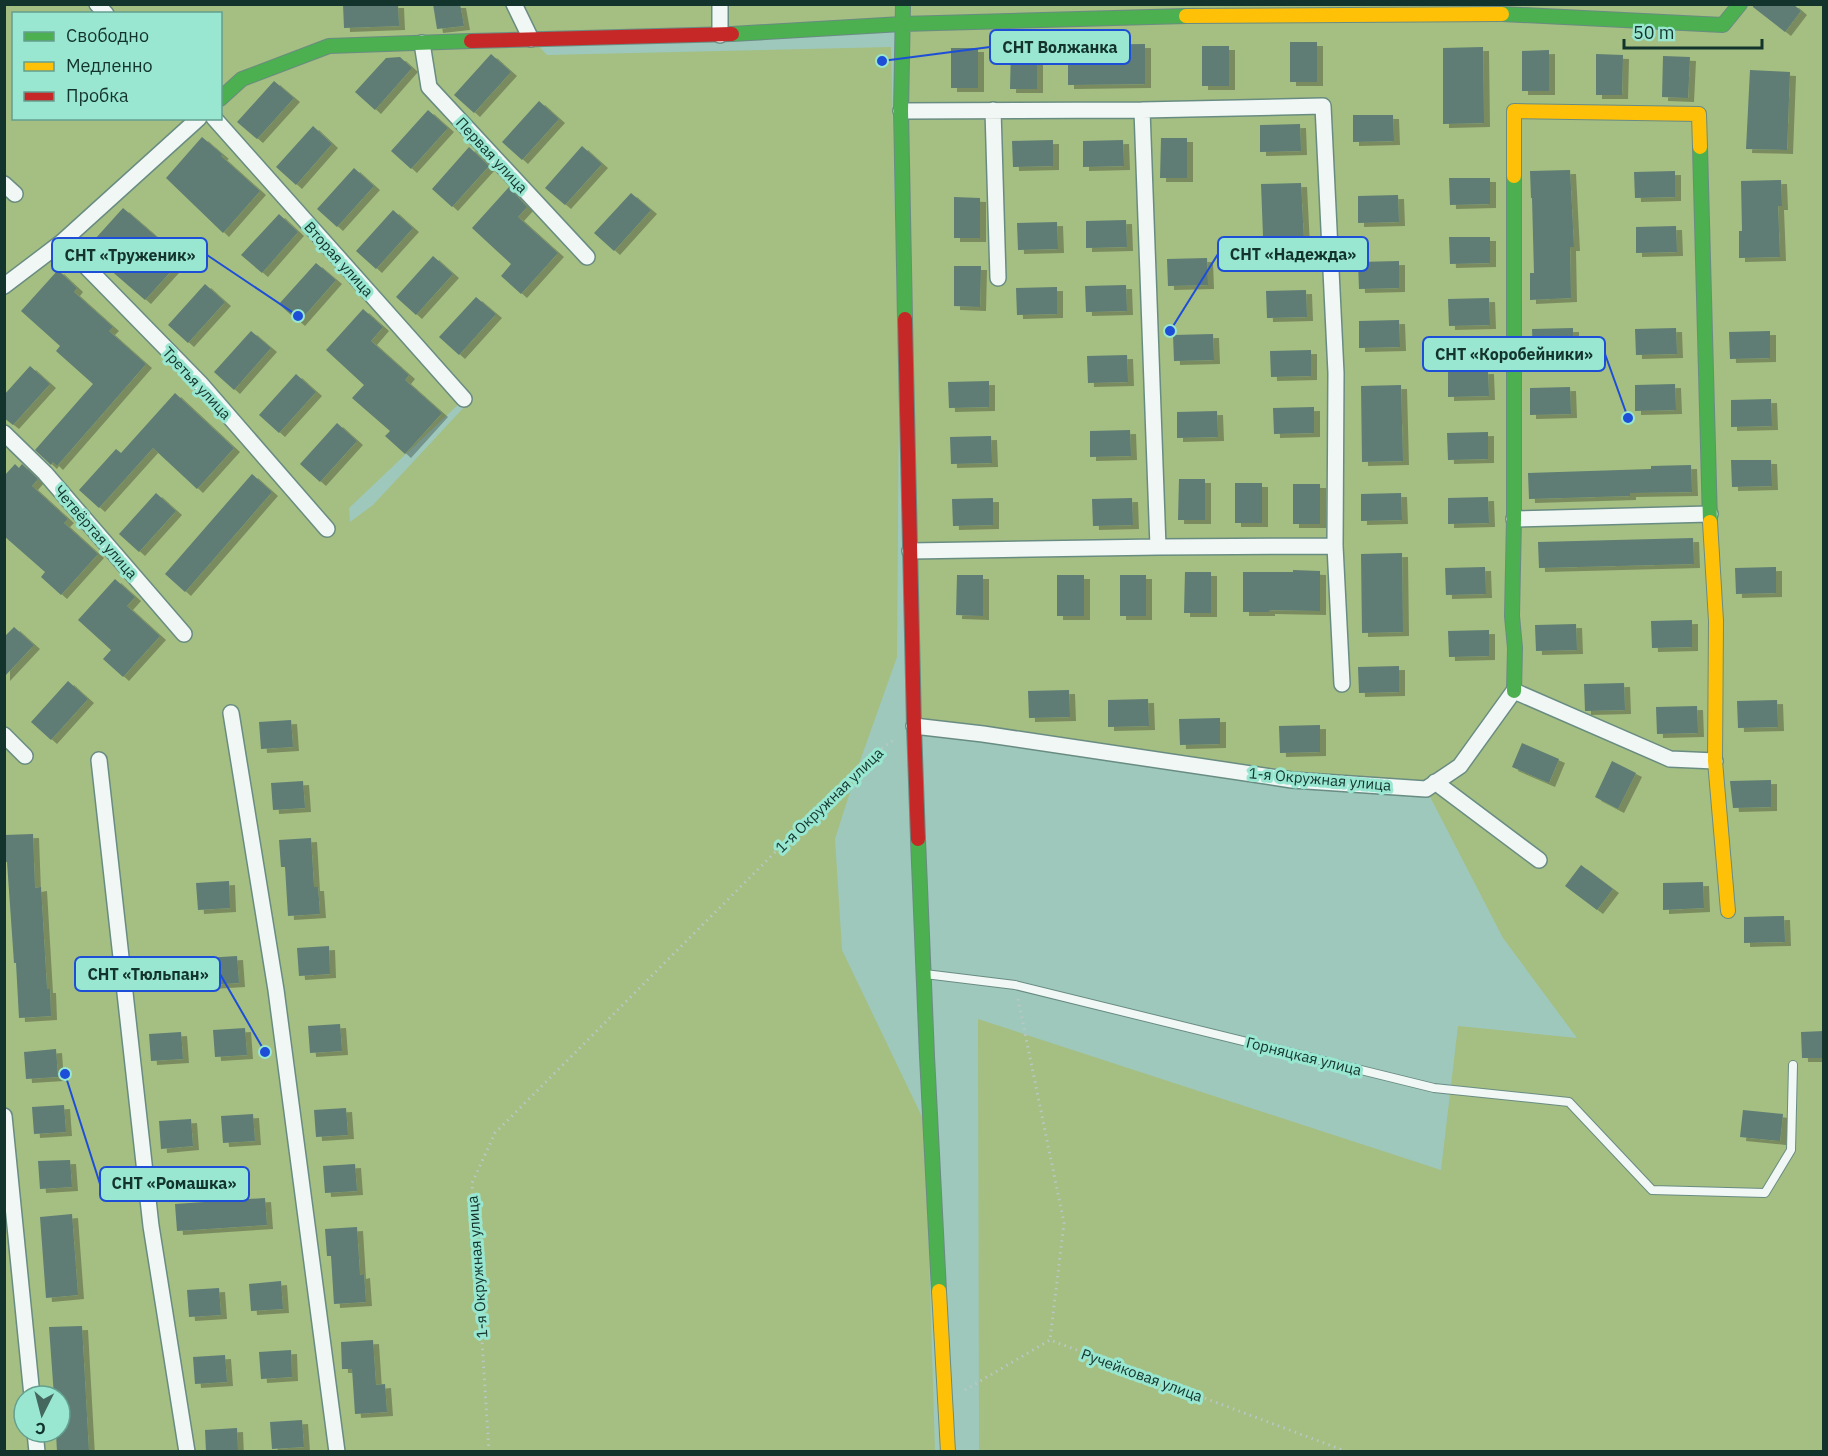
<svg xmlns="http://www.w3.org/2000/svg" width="1828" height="1456" viewBox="0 0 1828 1456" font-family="'IBM Plex Sans',sans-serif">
<defs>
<filter id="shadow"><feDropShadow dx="6" dy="4" stdDeviation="0" flood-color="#0004"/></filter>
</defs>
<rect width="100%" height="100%" fill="#9ec8bc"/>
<path fill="#a5be81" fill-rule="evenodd" d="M5,5H1823V1451H979L978,1019L1441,1170L1458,1026L1577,1038L1503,938L1426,789L1292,780L914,726L902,25L532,39L547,55L891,47L899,387L897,657L860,761L835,839L842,950L925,1123L935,1451L5,1452ZM14,14H220V118H14ZM471,394L467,404L373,505L350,522L349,508L464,399ZM24,1396H60V1432H24Z"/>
<path fill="#5e7d74" filter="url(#shadow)" d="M343,4H398L399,26L344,28Z
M433,4H460L464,26L437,29Z
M1753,4H1793L1801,11L1785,32L1753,7Z
M1290,42H1317V82H1290Z
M1145,44V84L1068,85V45Z
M1202,46H1229V86H1202Z
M1483,47L1484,123L1443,124V48Z
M951,48H978V88H951Z
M1011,48H1037V89H1010Z
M1549,50V91H1522V51Z
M491,54L511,72L474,113L454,95Z
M1596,54L1623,55L1622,95H1596Z
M1663,56L1690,57L1688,98L1662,97Z
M400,57L412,68L375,110L355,92L386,58Z
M1750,70L1790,72L1787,150L1746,149Z
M274,81L294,98L257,139L237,122Z
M539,101L559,119L522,160L502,142Z
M428,110L448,128L411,169L391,151Z
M1353,115H1393L1394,141L1353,142Z
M1300,124L1301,151L1260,152V125Z
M313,126L332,144L296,185L276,167Z
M202,137L223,155L221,156L260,191L223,233L166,178Z
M1161,138H1187V178H1160Z
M1053,140V166L1013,167L1012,141Z
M1123,140L1124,166L1083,167V141Z
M582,146L602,164L565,205L545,188Z
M469,147L489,166L452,207L432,189Z
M354,168L374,186L337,227L317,209Z
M1570,170L1574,247H1570L1571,298L1530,300V273H1534L1532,198H1531L1530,171Z
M1675,171V197L1635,198L1634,172Z
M1449,178H1490V204L1450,205Z
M1781,180L1782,206H1778L1780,257L1739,258V231H1742L1741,181Z
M1301,183L1305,261L1264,262L1261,184Z
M509,187L527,207L518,217L558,253L521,294L501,276L511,264L472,228Z
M631,193L651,210L614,251L594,233Z
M1398,195L1399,222L1358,223V196Z
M954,197L980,198V238H954Z
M123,208L182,259L145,300L86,249Z
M393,210L413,228L376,269L356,251Z
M279,214L298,232L262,273L241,255Z
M1126,220L1127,247L1086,248V221Z
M1057,222L1058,249L1018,250L1017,223Z
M1676,226L1677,252L1636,253V227Z
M1449,237H1490V263L1450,264Z
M433,256L453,274L416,315L396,297Z
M1207,258L1208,285L1168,286L1167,259Z
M1399,261V288L1359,289L1358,262Z
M316,263L336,280L299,322L279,304Z
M954,266H981L980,307L954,306Z
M58,270L77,288L74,292L113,327L109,331L146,364L57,466L53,462L51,465L35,450L93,384L56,351L60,346L21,311Z
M205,284L225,302L188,343L168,325Z
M1126,285L1127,311L1086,312L1085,286Z
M1057,287V314L1017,315L1016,288Z
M1306,290L1307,317L1267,318L1266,291Z
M476,297L496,314L459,355L439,337Z
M1489,298L1490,325L1449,326L1448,299Z
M363,309L383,327L371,341L409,375L405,380L442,413L405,454L385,436L390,431L352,398L364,385L326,350Z
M1399,320L1400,347L1359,348V321Z
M1573,328V355L1533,356L1532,329Z
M1676,328L1677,354L1636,355L1635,329Z
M251,331L271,348L234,390L214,372Z
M1770,331V358L1730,359L1729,332Z
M1213,334L1214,360L1174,361L1173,335Z
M1311,350V376L1271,377L1270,351Z
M1127,355L1128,382L1088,383L1087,356Z
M30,366L50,384L13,425L4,418V395Z
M1488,370L1489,396L1448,397V371Z
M296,374L316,392L279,433L259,415Z
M989,381V407L949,408L948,382Z
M1675,384L1676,410L1635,411V385Z
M1401,385L1403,461L1362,462L1361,386Z
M1570,387L1571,414L1530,415V388Z
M175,393L234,448L197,489L153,448L99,508L79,490L116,449L121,453Z
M1771,399L1772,426L1731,427V400Z
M1314,407V433L1274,434L1273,408Z
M1217,411L1218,437L1177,438V412Z
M337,423L357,441L320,482L300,464Z
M1130,430L1131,456L1090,457V431Z
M1488,432V459L1448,460L1447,433Z
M991,436L992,463L951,464L950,437Z
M1731,460H1771L1772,486L1732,487Z
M15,464L19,468L22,464L38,479L32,486L68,519L64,523L98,554L61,595L41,577L45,572L4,536V476Z
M1691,465L1692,492L1630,493V496L1529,499L1528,473L1651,469V466Z
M252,474L272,492L185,592L165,574Z
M1179,479H1205V520H1178Z
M1235,483H1262V523H1235Z
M1293,484H1320V524H1293Z
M156,493L176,511L139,552L119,534Z
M1401,493L1402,520L1361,521V494Z
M1488,497L1489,523L1448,524V498Z
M993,498V525L953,526L952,499Z
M1132,498L1133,525L1093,526L1092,499Z
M1693,538L1694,564L1539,568L1538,542Z
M1402,553L1403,632L1362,633L1361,554Z
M1485,567L1486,594L1446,595L1445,568Z
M1776,567V593L1736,594L1735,568Z
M1293,570L1320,571V611L1269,610V612H1243V572H1293Z
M1185,572H1211V613H1184Z
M957,575H983V616L956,615Z
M1057,575H1084V616H1057Z
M1120,575H1146V616H1120Z
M115,579L135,597L127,606L160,636L123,677L103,659L111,650L78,620Z
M1692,620V647L1652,648L1651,621Z
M1576,624L1577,650L1536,651L1535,625Z
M14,627L34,645L4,677V637Z
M1489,630V656L1449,657L1448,631Z
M1399,666V692L1359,693L1358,667Z
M68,681L88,699L51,740L31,722Z
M1624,683L1625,710L1585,711L1584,684Z
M1069,690L1070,717L1029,718L1028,691Z
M1148,699L1149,726L1108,727V700Z
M1777,700L1778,727L1738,728L1737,701Z
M1697,706L1698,733L1657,734L1656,707Z
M1220,718V744L1180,745L1179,719Z
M291,720L293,747L261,749L259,722Z
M1320,725V752L1280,753L1279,726Z
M1522,743L1559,759L1549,783L1512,767Z
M1612,761L1636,773L1618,809L1595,797Z
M1771,780V807L1733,808L1730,781Z
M303,781L305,808L273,810L271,783Z
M33,834L35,888L41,887L47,989H50L51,1016L19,1018L16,963H14L7,862H4V835Z
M311,838L314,887H318L320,914L288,916L285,867H281L279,840Z
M1581,865L1613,889L1597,910L1565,886Z
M229,881L230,908L198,910L196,883Z
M1703,882L1704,908L1663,910V883Z
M1784,916L1785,942L1744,943V917Z
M329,946L330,974L299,976L297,948Z
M237,956L239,983L207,985L205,958Z
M340,1024L342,1051L310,1053L308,1026Z
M245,1028L247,1055L215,1057L213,1030Z
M1824,1031V1058H1802L1801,1032Z
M181,1032L183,1059L151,1061L149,1034Z
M56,1049L58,1077L26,1079L24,1052Z
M64,1105L66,1132L34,1134L32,1107Z
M346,1108L348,1135L316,1137L314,1110Z
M1743,1110L1783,1114L1780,1141L1740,1137Z
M253,1114L255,1141L223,1143L221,1116Z
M191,1119L193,1146L161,1149L159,1121Z
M70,1160L72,1187L40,1189L38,1161Z
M355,1164L357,1191L325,1193L323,1166Z
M265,1198L267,1225L177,1231L175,1204Z
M72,1214L78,1295L46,1298L40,1217Z
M357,1227L360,1275L364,1274L366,1302L334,1304L331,1256H327L325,1229Z
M281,1281L283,1309L251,1311L249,1284Z
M219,1288L221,1315L189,1317L187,1290Z
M82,1326L89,1452H57L56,1433L60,1432V1396H54L49,1327Z
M373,1340L376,1385L385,1384L387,1412L355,1414L352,1369H342L341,1342Z
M291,1350L292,1377L261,1379L259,1352Z
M225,1355L227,1382L195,1384L193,1357Z
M302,1420L304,1447L272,1449L270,1422Z
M237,1428L238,1452H206L205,1430Z"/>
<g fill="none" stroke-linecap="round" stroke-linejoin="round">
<defs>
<path id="lane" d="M925,974L1015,985L1434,1088L1569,1102L1652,1190L1765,1193L1791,1150L1793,1065"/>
<path id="street" d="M97,4L106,14
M514,4L531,39
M720,4V35
M422,43L429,87L587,257
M993,110L998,278
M1142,110L1158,547
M901,111L1142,110L1323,106L1336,373L1335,546L1342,684
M214,118L464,399
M4,184L15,194
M62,242L200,383L327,529
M4,286L62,242L199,118
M4,433L45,473L184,634
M1514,519L1710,514
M910,551L1158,547L1335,546
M231,713L276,990L337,1452
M914,726L983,734L1292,780L1426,789L1460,766L1514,691L1670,759L1715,761
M4,735L25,756
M99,760L151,1226L187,1452
M1435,782L1539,860
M4,1116L32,1396
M35,1432L37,1452"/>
<path id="fast" d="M903,4L901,111L905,319
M1502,14L1723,25L1740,4
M732,34L902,24L1186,16
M220,99L242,79L329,46L471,41
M1700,147L1710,522
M1514,176V519L1512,616L1515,648L1514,691
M918,839L927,1056L939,1291"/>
<path id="slow" d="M1186,16L1502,14
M1514,176V111L1699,114L1700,147
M1710,522L1716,621L1715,761L1728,911
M939,1291L948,1452"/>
<path id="jam" d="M471,41L732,34
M905,319L914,726L918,839"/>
</defs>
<use href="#lane" stroke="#698c82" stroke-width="10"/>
<use href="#street" stroke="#698c82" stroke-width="18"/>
<use href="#fast" stroke="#698c82" stroke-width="16"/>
<use href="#slow" stroke="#698c82" stroke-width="16"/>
<use href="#jam" stroke="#698c82" stroke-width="16"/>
<path stroke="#bac7c4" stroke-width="3" stroke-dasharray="1.5 4.5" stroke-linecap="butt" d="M1018,999L1064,1223L1050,1340
M965,1390L1050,1340L1348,1452
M489,1452L472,1183L495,1133L871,756L895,739"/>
<use href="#lane" stroke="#f0f7f5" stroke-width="8"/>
<use href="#street" stroke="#f0f7f5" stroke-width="15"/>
<use href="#fast" stroke="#4caf50" stroke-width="14"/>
<use href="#slow" stroke="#ffc107" stroke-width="14"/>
<use href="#jam" stroke="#c62828" stroke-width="14"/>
</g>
<g text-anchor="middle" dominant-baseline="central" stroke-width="6" stroke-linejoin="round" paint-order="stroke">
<g font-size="15" fill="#13342c" stroke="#9ae7d1">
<text transform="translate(492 155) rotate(47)">Первая улица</text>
<text transform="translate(339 259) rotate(48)">Вторая улица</text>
<text transform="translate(197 383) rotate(47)">Третья улица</text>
<text transform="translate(96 532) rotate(49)">Четвёртая улица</text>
<text transform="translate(1320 779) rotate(5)">1-я Окружная улица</text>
<text transform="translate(829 800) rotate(-44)">1-я Окружная улица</text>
<text transform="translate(1304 1056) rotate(14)">Горняцкая улица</text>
<text transform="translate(477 1267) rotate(-94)">1-я Окружная улица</text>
<text transform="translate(1142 1375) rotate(20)">Ручейковая улица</text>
</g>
</g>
<path fill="none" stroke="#1d4ed8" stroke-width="2" d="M882 61L990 47M1170 331L1218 254M298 316L207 255M1628 418L1605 354M265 1052L220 974M65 1074L100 1184"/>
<g fill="#1d4ed8" stroke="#9ae7d1" stroke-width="2">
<circle cx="882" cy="61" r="6"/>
<circle cx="1170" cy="331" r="6"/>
<circle cx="298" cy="316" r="6"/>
<circle cx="1628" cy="418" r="6"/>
<circle cx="265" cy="1052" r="6"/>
<circle cx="65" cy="1074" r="6"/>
</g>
<g fill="#9ae7d1" stroke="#1d4ed8" stroke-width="2">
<rect x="990" y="30" width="140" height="34" rx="6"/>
<rect x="1218" y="237" width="150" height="34" rx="6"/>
<rect x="52" y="238" width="155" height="34" rx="6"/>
<rect x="1423" y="337" width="182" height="34" rx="6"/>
<rect x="75" y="957" width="145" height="34" rx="6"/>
<rect x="100" y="1167" width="149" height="34" rx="6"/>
</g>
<g font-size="16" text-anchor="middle" font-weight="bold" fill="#13342c">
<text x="1060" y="53">СНТ Волжанка</text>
<text x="1293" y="260">СНТ «Надежда»</text>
<text x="130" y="261">СНТ «Труженик»</text>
<text x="1514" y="360">СНТ «Коробейники»</text>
<text x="148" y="980">СНТ «Тюльпан»</text>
<text x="174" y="1189">СНТ «Ромашка»</text>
</g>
<rect width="1828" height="1456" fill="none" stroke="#13342c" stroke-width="12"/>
<rect x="12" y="12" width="210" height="108" fill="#9ae7d1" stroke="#649f8f" stroke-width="1.5"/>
<rect x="24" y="32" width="30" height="9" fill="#4caf50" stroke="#649f8f" stroke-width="1.5"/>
<text x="66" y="42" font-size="18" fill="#13342c">Свободно</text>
<rect x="24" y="62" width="30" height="9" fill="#ffc107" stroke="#649f8f" stroke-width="1.5"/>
<text x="66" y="72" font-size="18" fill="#13342c">Медленно</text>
<rect x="24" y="92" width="30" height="9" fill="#c62828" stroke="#649f8f" stroke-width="1.5"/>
<text x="66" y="102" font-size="18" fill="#13342c">Пробка</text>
<g transform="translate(42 1414) rotate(186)"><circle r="28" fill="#9ae7d1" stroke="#649f8f" stroke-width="1.5"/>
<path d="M0-4.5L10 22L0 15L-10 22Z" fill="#44685e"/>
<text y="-9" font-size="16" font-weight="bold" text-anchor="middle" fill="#13342c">С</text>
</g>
<path d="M1624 39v9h138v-9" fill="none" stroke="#13342c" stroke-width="3"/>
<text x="1633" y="39" font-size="18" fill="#13342c" stroke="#9ae7d1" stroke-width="4.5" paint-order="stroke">50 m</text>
</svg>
